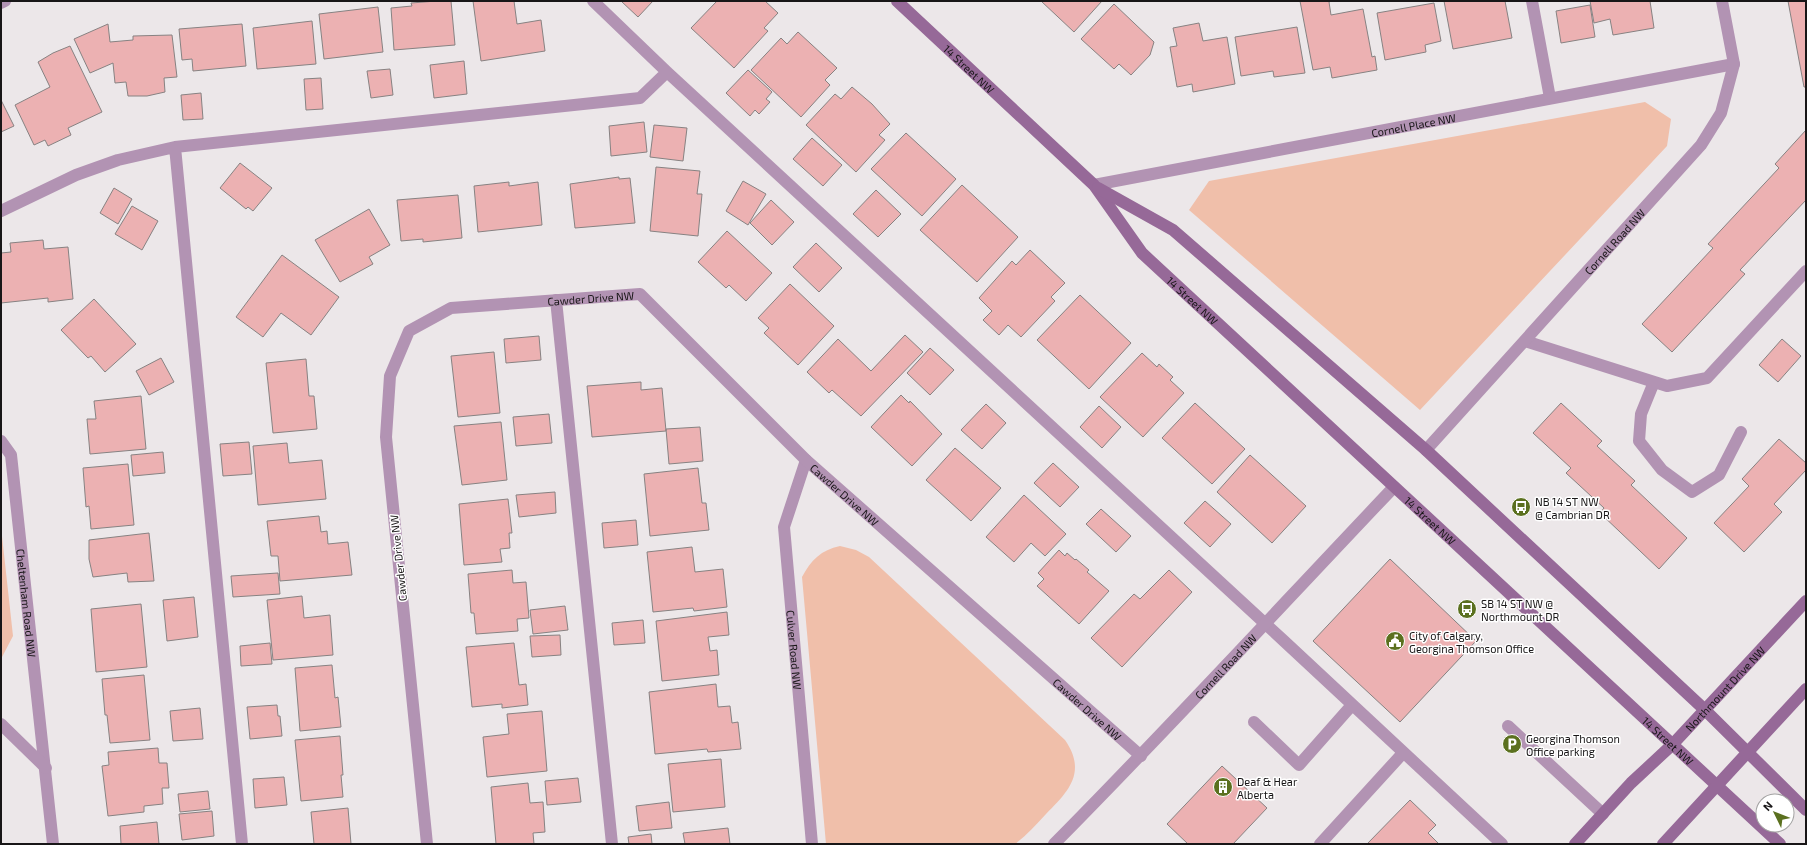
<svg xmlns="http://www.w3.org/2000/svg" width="1807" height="845" viewBox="0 0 1807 845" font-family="'Exo 2',sans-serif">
<rect width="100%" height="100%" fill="#ece7e9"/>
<path fill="#f0bfaa" d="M1645,102L1671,119L1667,146L1420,410L1189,210L1209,181Z
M1,527L13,636L1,659Z
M840,546L856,550L869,557L1065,740C1087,772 1069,791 1046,814C1036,825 1027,835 1015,844H826L802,577C811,560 821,550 840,546Z"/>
<path fill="#ecb1b2" stroke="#878282" d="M437,1H451L455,45L394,50L391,8L412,6L411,3Z
M473,1H514L517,24L541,20L545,51L481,61Z
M621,1H653L638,17Z
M717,1H765L778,13L764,28L768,31L734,68L691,28Z
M1041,1H1102L1074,32Z
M1300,1H1332L1329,2L1331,15L1363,9L1372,57L1375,56L1377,70L1332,78L1330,67L1313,70Z
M1444,1H1505L1512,38L1453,49Z
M1590,1H1650L1654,28L1613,35L1610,19L1594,23Z
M1788,1H1806V87H1804Z
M1434,3L1441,41L1425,45L1426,52L1385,60L1377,13Z
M1114,4L1154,42L1150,55L1131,75L1119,64L1114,69L1081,39Z
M1590,5L1595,37L1561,43L1556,11Z
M378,7L383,52L324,59L319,14Z
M312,21L316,64L257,69L253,28Z
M1199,23L1203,41L1227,37L1235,84L1193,92L1192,84L1177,87L1170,47L1177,46L1173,28Z
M108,24L110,42L133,40V36L172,35L177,77L164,78L165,92L147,96H128L126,82L115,83L113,63L90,73L74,39Z
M242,24L246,66L193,71L192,59L182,60L179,29Z
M1297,27L1305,73L1274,77L1273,71L1241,76L1235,37Z
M798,32L837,68L825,80L830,85L801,117L751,70L781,38L787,44Z
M70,46L102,112L68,128L71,135L48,146L45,140L34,145L15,105L50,87L38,62L53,53Z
M464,61L467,94L434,98L430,65Z
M390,69L393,95L371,98L367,71Z
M748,70L772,92L766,99L770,102L759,114L755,110L750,116L726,93Z
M321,78L323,109L306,110L304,79Z
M852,87L872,104L890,124L879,135L885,140L856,172L806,125L835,94L841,99Z
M201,93L203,119L183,120L181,95Z
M1,100L14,126L1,132Z
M644,122L647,152L611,156L609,126Z
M654,125L687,128L683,161L650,157Z
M1806,130V200L1740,270L1745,274L1672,352L1642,324L1713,248L1708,244L1779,168L1775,164Z
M906,133L956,179L922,216L871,169Z
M812,138L842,165L823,186L793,159Z
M240,163L272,188L253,211L248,207L246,209L220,188Z
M656,167L700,171L697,194H702L698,236L650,231Z
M619,177V179L630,178L635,223L575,228L570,184Z
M743,181L766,194L748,225L726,211Z
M509,182V186L538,182L542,225L478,232L474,186Z
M962,185L1018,237L977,282L920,230Z
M114,188L132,199L118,224L100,213Z
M876,190L901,214L878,237L853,214Z
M458,195L462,238L423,242V239L401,241L397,200Z
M771,200L794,222L772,245L750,223Z
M132,206L158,221L142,250L115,234Z
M369,209L390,245L369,257L373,264L340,282L315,240Z
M727,231L772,273L746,301L729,285L726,288L698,262Z
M43,240L44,249L68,247L73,299L48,302V298L1,303V253L11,252L10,243Z
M816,243L842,268L819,292L793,267Z
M1030,250L1065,283L1051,297L1055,301L1021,337L1008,325L999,335L983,320L992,311L979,298L1012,261L1016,265Z
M282,255L339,297L311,335L281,313L263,337L236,317Z
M790,284L834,326L798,365L764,333L769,328L758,318Z
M1080,295L1131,343L1089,389L1037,340Z
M94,299L136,344L105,372L91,356L88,358L61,330Z
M905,335L923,352L861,416L832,390L829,393L807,372L838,339L871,371Z
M539,336L541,360L506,363L504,339Z
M1782,339L1801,356L1778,382L1759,365Z
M930,348L954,370L930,395L907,373Z
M494,352L500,413L458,417L451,356Z
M1142,353L1157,367L1159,364L1173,377L1170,380L1184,393L1143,437L1100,397Z
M161,358L174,382L149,395L136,371Z
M306,359L309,396H314L317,429L273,433L266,363Z
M641,382V390L662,388L666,431L592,437L587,386Z
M901,395L909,403L910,401L942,434L912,466L871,427Z
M141,396L146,449L90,454L87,419H96L94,401Z
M1195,403L1245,449L1212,484L1162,438Z
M1561,403L1602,441L1597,446L1635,481L1631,485L1687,538L1659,569L1600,513L1604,508L1566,473L1571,468L1533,433Z
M986,404L1006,423L982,449L961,430Z
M1099,406L1121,427L1102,448L1080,427Z
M549,414L552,443L516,446L513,417Z
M501,422L507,480L462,485L454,426Z
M700,427L703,461L669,464L666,429Z
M1779,439L1806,463V470L1774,504L1782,512L1744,552L1714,523L1749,486L1742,479Z
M249,442L252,474L223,476L220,444Z
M287,443L289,463L322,460L326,499L258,505L253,446Z
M955,448L1001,488L971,521L926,480Z
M163,452L165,473L133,476L131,455Z
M1250,455L1306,506L1272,543L1217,492Z
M1053,463L1079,487L1060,507L1034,483Z
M128,464L134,525L91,529L89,506L86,507L83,468Z
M698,468L702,503H706L709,530L650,536L644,474Z
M555,492L556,513L519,517L516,495Z
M1024,495L1066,534L1045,556L1031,543L1014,562L986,537Z
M508,499L512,533H509L510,548L500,549L502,562L464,565L459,504Z
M1205,501L1231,524L1210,547L1184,523Z
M1101,509L1131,536L1116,552L1086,524Z
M319,516L321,532L327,531L328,544L348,542L352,575L280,581L278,556H271L267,521Z
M636,520L638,545L604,548L602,523Z
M149,533L154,581L128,582L127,573L93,577L89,559V540Z
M692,547L695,572L723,569L727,607L694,611L693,608L653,612L647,552Z
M1059,550L1065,556L1067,553L1075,560L1076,559L1089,570L1087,572L1109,591L1079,624L1037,586L1044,579L1038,573Z
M1390,559L1476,641L1400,722L1313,641Z
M512,570L513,583L526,582L529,618L517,619L518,631L476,634L474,613H471L468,574Z
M1169,570L1192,592L1122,667L1091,638L1134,594L1140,599Z
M278,573L280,594L233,597L231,576Z
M302,596L304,618L330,615L333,655L273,660L267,600Z
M194,597L198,637L167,641L163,600Z
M141,604L147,667L96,672L91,609Z
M565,606L568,630L533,634L530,610Z
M727,612L729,635L708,637L710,651L717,650L719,675L662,681L656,621Z
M643,620L645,643L614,645L612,623Z
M560,635L561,655L532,657L530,636Z
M270,643L272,664L241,666L240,646Z
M514,643L519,685L526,684L528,705L502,708V704L472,707L466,647Z
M332,665L335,698L338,697L341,727L300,731L295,668Z
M144,675L150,740L110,743L107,715H105L102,679Z
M716,684L718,707L730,706L732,723L738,722L741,749L708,752L707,749L655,754L649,692Z
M277,705L278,716H280L282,736L250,739L247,707Z
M200,708L203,739L173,741L170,711Z
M542,711L547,771L487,777L483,737L509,734L507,714Z
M340,736L343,775H341L343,797L301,801L295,740Z
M158,748L159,763H167L169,788H162L163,804L144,806V812L108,816L102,766L109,765L108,752Z
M721,759L725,807L673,812L668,764Z
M1222,766L1267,808L1233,844H1188L1167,824Z
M284,777L287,805L255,808L253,779Z
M578,778L581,802L547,805L545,781Z
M528,783L530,803L543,802L545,832L533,833L534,844H496L491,787Z
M208,791L210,809L180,812L178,794Z
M1410,800L1436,825L1428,833L1439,844H1367Z
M669,802L672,828L639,831L636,806Z
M348,808L351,844H314L311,812Z
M212,811L214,836L182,840L179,814Z
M157,822L159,844H121L120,826Z
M728,828L730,844H685L683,833Z
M651,834L652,844H629L628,837Z"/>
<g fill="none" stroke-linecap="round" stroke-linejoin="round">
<path stroke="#b293b3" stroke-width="12" d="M593,1L667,72L1284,641L1502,844
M1532,1L1550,98
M175,147L242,844
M1,211L76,175L118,160L175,147L640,98L667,72
M556,300L612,844
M1525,341L1667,386L1707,378L1806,271
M1654,382L1641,414L1639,441L1662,470L1692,492L1719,475L1741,432
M1254,722L1299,765L1352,705
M1508,726L1603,814
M1320,844L1403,753"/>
<g stroke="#b293b3" stroke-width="12">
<path d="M1,3L5,1"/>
<path id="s1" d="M1094,185L1734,64"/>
<path id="s2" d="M1,441L11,455L53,844"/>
<path id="s3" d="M1426,450L1701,145L1721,113L1734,64L1722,1"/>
<path id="s4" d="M806,460L784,527L812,844"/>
<path d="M1,724L46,768"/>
<path id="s5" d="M427,844L386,437L390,376L409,331L451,308L640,294L806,460L1141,756"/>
<path id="s6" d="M1054,844C1170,727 1281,606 1394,487"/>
</g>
<g stroke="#966998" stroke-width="12">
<path id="s7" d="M897,1L1094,185L1142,253L1780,844"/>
<path d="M1098,188L1173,230L1426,450L1705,710L1806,810"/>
<path id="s8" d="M1575,844L1631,783L1673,744L1806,601"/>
<path d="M1663,844L1806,689"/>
</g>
</g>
<defs>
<symbol id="bus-disc" viewBox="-11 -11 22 22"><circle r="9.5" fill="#5b701f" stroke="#fff"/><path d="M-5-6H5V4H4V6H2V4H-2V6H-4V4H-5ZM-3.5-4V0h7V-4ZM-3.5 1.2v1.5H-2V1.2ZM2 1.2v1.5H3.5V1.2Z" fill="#fff"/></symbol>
<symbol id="civic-disc" viewBox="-11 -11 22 22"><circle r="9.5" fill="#5b701f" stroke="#fff"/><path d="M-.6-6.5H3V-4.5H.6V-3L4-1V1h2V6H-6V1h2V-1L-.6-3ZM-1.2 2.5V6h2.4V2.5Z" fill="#fff"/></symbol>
<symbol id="parking-disc" viewBox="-11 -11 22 22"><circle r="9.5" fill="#5b701f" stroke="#fff"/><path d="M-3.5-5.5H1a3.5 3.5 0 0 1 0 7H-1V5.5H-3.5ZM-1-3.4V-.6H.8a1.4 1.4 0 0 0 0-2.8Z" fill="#fff"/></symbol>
<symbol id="building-disc" viewBox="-11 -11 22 22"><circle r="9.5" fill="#5b701f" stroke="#fff"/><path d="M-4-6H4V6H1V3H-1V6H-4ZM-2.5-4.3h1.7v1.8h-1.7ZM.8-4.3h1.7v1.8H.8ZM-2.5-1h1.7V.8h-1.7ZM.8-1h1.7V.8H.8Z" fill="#fff"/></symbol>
</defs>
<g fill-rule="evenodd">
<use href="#bus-disc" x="1510" y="496" width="22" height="22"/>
<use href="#bus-disc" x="1456" y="598" width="22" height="22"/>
<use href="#civic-disc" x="1384" y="630" width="22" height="22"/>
<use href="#parking-disc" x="1501" y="733" width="22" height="22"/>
<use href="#building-disc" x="1212" y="776" width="22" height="22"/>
</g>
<g text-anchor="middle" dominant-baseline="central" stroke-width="3" stroke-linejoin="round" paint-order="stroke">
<g font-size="11" fill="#181617" stroke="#fff">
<text stroke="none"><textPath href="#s7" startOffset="99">14 Street NW</textPath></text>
<text stroke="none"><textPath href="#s1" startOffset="325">Cornell Place NW</textPath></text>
<text stroke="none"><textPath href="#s3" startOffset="281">Cornell Road NW</textPath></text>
<text stroke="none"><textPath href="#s5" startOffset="707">Cawder Drive NW</textPath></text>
<text stroke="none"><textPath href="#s7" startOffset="422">14 Street NW</textPath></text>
<text stroke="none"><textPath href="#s5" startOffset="1043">Cawder Drive NW</textPath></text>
<text stroke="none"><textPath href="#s7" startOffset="746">14 Street NW</textPath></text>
<text transform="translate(398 558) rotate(-96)">Cawder Drive NW</text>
<text stroke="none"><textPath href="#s2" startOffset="166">Cheltenham Road NW</textPath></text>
<text stroke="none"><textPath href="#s4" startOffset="194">Culver Road NW</textPath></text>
<text stroke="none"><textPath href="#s6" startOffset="247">Cornell Road NW</textPath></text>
<text stroke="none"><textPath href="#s8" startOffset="216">Northmount Drive NW</textPath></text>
<text stroke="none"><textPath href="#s5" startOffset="1367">Cawder Drive NW</textPath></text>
<text stroke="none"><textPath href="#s7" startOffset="1070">14 Street NW</textPath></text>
</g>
<g font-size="11" fill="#181617" stroke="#fff" text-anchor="start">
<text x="1535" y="501">NB 14 ST NW<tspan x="1535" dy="13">@ Cambrian DR</tspan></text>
<text x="1481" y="603">SB 14 ST NW @<tspan x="1481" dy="13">Northmount DR</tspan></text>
<text x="1409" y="635">City of Calgary,<tspan x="1409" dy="13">Georgina Thomson Office</tspan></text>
<text x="1526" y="738">Georgina Thomson<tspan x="1526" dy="13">Office parking</tspan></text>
<text x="1237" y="781">Deaf &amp; Hear<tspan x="1237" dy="13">Alberta</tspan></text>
</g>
</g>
<rect width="1807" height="845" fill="none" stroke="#181617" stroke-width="4"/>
<g transform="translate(1775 813) rotate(313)"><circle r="19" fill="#ffffff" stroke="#a3a2a2"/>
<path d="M0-3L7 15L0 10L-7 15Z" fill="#5b701f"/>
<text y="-6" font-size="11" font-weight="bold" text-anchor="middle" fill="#181617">N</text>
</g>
</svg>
